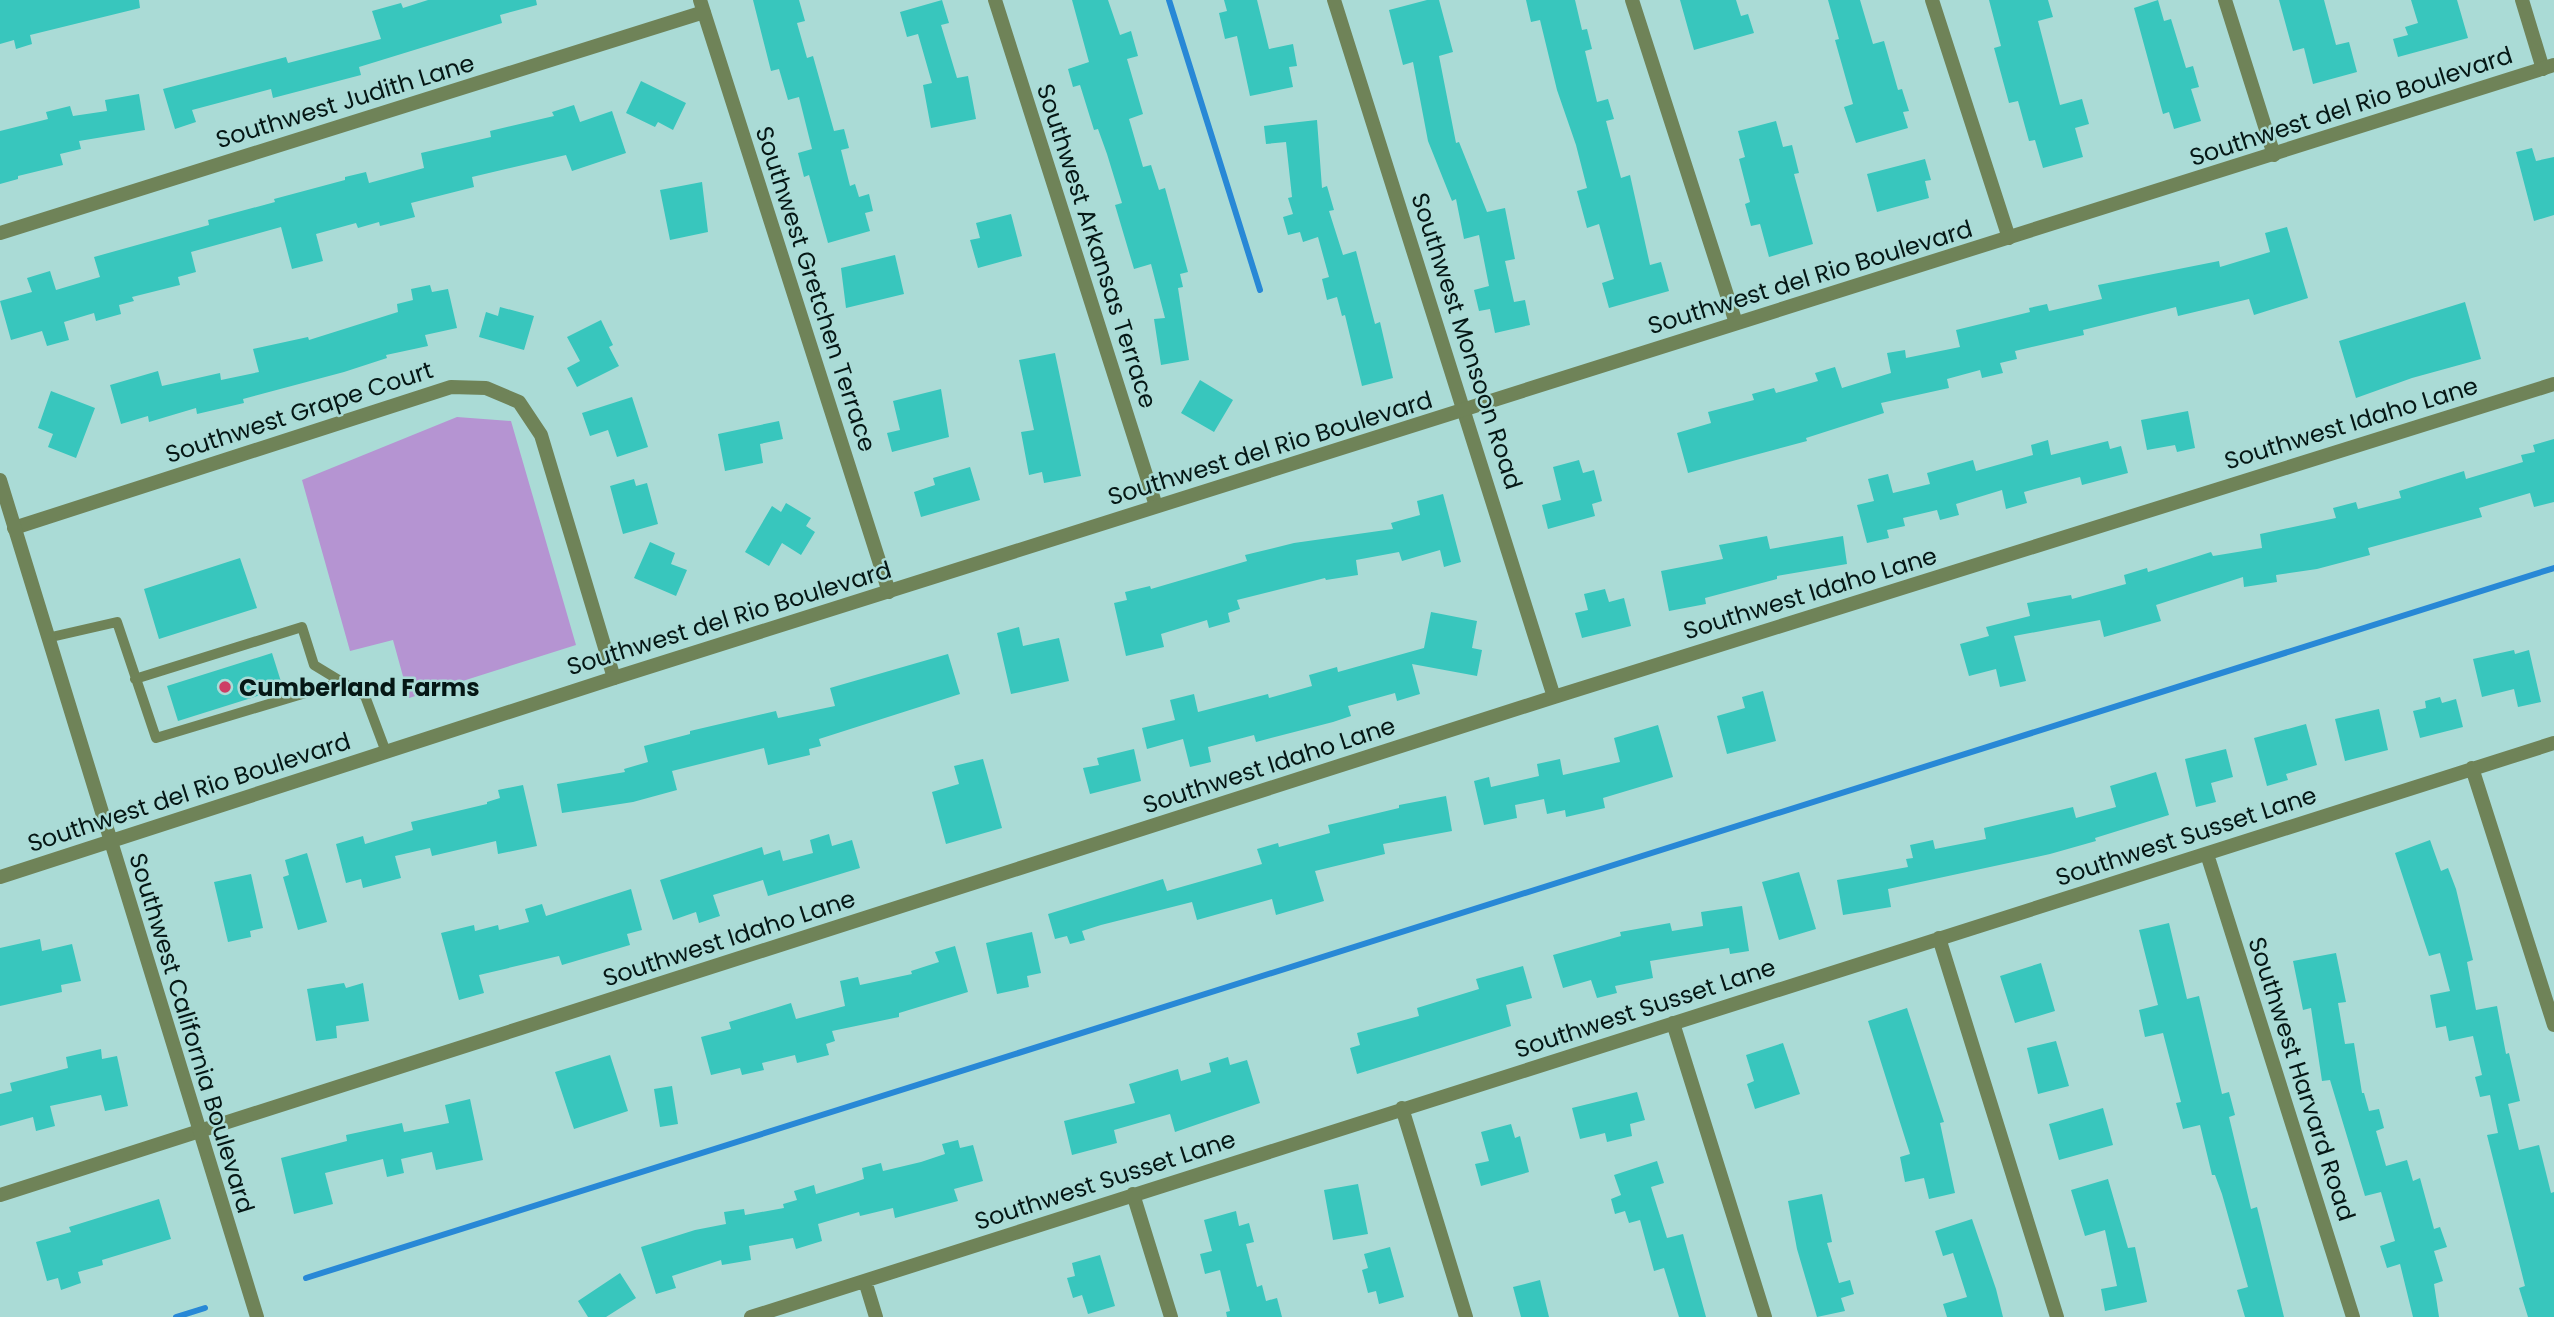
<svg xmlns="http://www.w3.org/2000/svg" width="2554" height="1317" viewBox="0 0 2554 1317" font-family="Poppins,sans-serif">
<rect width="100%" height="100%" fill="#aadbd6"/>
<path fill="#b594d2" d="M457,417L511,421L576,645L409,698L393,640L350,651L302,480Z"/>
<g fill="none" stroke-linecap="round" stroke-linejoin="round">
<path stroke="#2888d6" stroke-width="6" d="M1169,0L1260,290
M306,1278L2554,568
M176,1317L205,1308"/>
</g>
<path fill="#38c6bd" d="M0,0H139L140,8L30,35L32,44L16,49L14,40L0,44Z
M428,0H536L537,5L500,15L502,23L359,67L361,75L273,98L271,89L192,110L196,122L175,129L163,89L286,57L288,63L381,39L372,11L401,3L403,8Z
M753,0H799L805,21L797,23L807,58L813,56L834,131L844,129L849,148L841,150L850,186L855,184L859,197L869,194L873,211L865,213L870,231L828,243L809,175L804,177L798,153L812,149L799,97L788,100L779,69L771,71Z
M942,0L949,23L941,25L957,78L968,76L976,119L931,128L923,85L932,83L918,34L907,37L900,12Z
M1072,0H1108L1120,35L1131,31L1138,56L1127,59L1143,114L1129,119L1143,167L1151,165L1159,190L1165,188L1188,272L1180,274L1183,287L1178,288L1189,360L1161,365L1154,319L1165,318L1151,264L1134,269L1115,205L1122,203L1107,154L1098,129L1094,130L1080,85L1073,87L1068,69L1089,62Z
M1224,0H1257L1269,49L1293,44L1297,66L1289,67L1293,87L1250,96L1237,36L1225,39L1219,13L1227,11Z
M1427,0H1439L1453,52L1439,56L1456,143L1459,142L1487,212L1505,208L1515,259L1505,261L1514,302L1525,300L1530,325L1495,333L1490,309L1479,311L1474,290L1489,286L1479,235L1464,239L1456,199L1452,201L1428,141L1413,62L1403,65L1389,10Z
M1526,0H1575L1582,30L1587,29L1592,49L1585,51L1597,102L1608,99L1614,119L1606,121L1621,178L1630,175L1650,265L1661,262L1669,291L1609,308L1602,283L1614,279L1599,224L1587,228L1577,191L1587,188L1576,145L1557,90L1540,20L1531,22Z
M1680,0H1736L1741,16L1748,14L1754,33L1694,50Z
M1828,0H1860L1873,44L1884,41L1898,90L1902,89L1909,111L1903,112L1908,128L1856,143L1844,107L1853,104L1835,40L1839,39Z
M1989,0H2048L2053,17L2038,21L2060,105L2082,99L2089,124L2075,128L2083,157L2043,168L2035,140L2029,141L2018,101L2009,103L1994,48L2001,46Z
M2158,0L2164,21L2171,19L2186,68L2193,66L2199,87L2191,89L2201,121L2174,129L2169,112L2163,114L2134,8Z
M2279,0H2324L2336,45L2349,42L2357,72L2313,84L2304,48L2293,51Z
M2411,0H2457L2468,38L2398,57L2393,39L2408,35L2405,27L2418,23Z
M641,81L686,103L673,130L658,122L655,127L626,113Z
M139,94L145,130L79,141L81,149L60,154L63,165L18,176V179L0,184V131L48,119L46,112L70,106L73,116L107,111L105,100Z
M574,105L580,122L612,111L626,153L572,171L566,155L472,177L474,187L411,203L415,217L380,226L379,222L358,228L356,223L316,234L323,261L292,269L281,227L191,252L196,272L178,277L180,285L132,297L134,301L119,305L121,314L96,321L94,313L64,322L69,340L47,346L42,331L11,340L0,301L32,292L27,278L50,271L56,290L100,277L94,257L209,225L208,220L275,202L274,199L345,180V177L366,172L369,183L424,168L421,153L491,137L490,131L554,116L552,112Z
M1317,120L1322,188L1327,186L1334,210L1329,211L1343,255L1356,251L1375,324L1380,322L1393,378L1362,386L1345,315L1342,316L1337,297L1327,300L1322,279L1329,277L1318,237L1303,242L1300,232L1288,235L1283,217L1293,214L1288,198L1292,197L1286,142L1266,144L1264,126Z
M1776,121L1783,147L1792,145L1799,173L1794,174L1813,244L1769,257L1760,224L1751,226L1745,204L1750,202L1739,159L1745,157L1738,131Z
M2532,148L2536,161L2554,157V215L2534,221L2516,152Z
M1925,159L1931,180L1925,181L1929,198L1877,212L1867,174Z
M702,182L708,232L670,240L660,190Z
M1011,214L1022,256L978,268L970,240L980,238L976,223Z
M2287,227L2308,298L2254,315L2249,299L2178,316L2176,307L2083,330L2084,335L2015,351L2017,359L2000,363L2003,373L1982,378L1980,370L1947,379L1949,388L1881,403L1884,413L1806,438L1807,441L1688,473L1677,433L1711,423L1708,412L1754,400L1752,394L1774,388L1776,393L1818,381L1815,373L1835,367L1842,388L1891,373L1887,353L1905,350L1906,358L1960,347L1956,330L2030,312L2029,308L2047,304L2049,311L2102,299L2098,285L2219,261L2220,267L2270,252L2265,233Z
M895,255L904,294L846,308L841,268Z
M430,285L432,292L448,289L457,328L425,335L428,346L386,355L387,358L344,372L243,399L244,403L197,414L196,408L149,422L148,416L121,424L110,385L158,371L162,386L220,373L221,380L259,372L253,349L308,337L309,340L398,312L397,304L413,300L411,289Z
M2465,302L2481,359L2412,378L2356,398L2339,341Z
M500,307L534,316L524,350L479,337L486,312L498,316Z
M601,320L613,345L609,347L619,366L577,387L567,368L580,361L567,337Z
M1055,353L1081,476L1044,483L1042,472L1029,475L1021,432L1034,430L1019,360Z
M1200,380L1233,400L1214,432L1181,413Z
M941,389L949,437L892,452L887,433L900,430L893,401Z
M51,391L95,408L76,458L48,447L53,434L38,428Z
M632,397L648,447L617,457L608,430L590,436L582,413Z
M2188,411L2195,448L2177,452L2175,445L2147,450L2141,420Z
M779,421L783,439L760,444L763,463L725,471L718,434Z
M2554,439V502L2534,507L2530,493L2479,508L2482,517L2368,548L2370,555L2317,569L2276,575L2277,582L2244,587L2243,577L2156,605L2161,621L2104,637L2100,620L2014,636L2026,681L2000,687L1996,669L1969,676L1960,644L1989,636L1986,627L2030,616L2027,603L2071,595L2072,599L2126,584L2124,575L2147,568L2148,572L2211,552L2213,556L2262,548L2260,534L2336,518L2333,508L2356,502L2358,509L2401,498L2399,491L2464,471L2466,479L2523,462L2521,455L2535,452L2533,445Z
M2048,440L2051,455L2108,441L2110,449L2121,446L2128,473L2082,485L2080,477L2024,492L2027,503L2006,509L2002,490L1956,504L1959,515L1940,520L1937,510L1903,518L1905,526L1887,530L1889,538L1867,543L1857,505L1874,501L1868,479L1888,474L1893,493L1930,484L1927,473L1973,460L1976,471L2033,455L2031,445Z
M1579,460L1583,473L1594,470L1602,501L1592,504L1595,516L1548,529L1542,505L1561,500L1553,467Z
M970,467L980,500L921,517L914,492L935,485L933,478Z
M634,479L636,486L647,483L658,524L623,534L610,486Z
M1443,494L1461,562L1444,567L1440,550L1402,561L1399,552L1356,560L1358,575L1326,580L1325,578L1237,600L1240,609L1228,613L1230,622L1209,628L1207,620L1161,634L1164,647L1126,656L1114,603L1127,600L1125,592L1150,586L1151,589L1247,561L1245,555L1294,543L1393,529L1391,523L1420,515L1417,501Z
M786,503L811,518L806,526L815,532L801,555L782,543L769,566L745,552L772,506L781,512Z
M1767,536L1770,549L1843,536L1847,564L1777,576V579L1705,598L1706,604L1669,611L1661,571L1723,559L1719,545Z
M650,542L675,553L671,564L687,570L676,596L634,578Z
M240,558L257,608L159,639L144,589Z
M1605,589L1609,602L1624,598L1631,626L1582,638L1575,613L1588,610L1584,594Z
M1431,612L1477,621L1472,648L1482,650L1477,676L1412,664L1420,694L1397,701L1395,693L1348,706L1351,716L1333,722L1256,742L1254,735L1208,747L1211,762L1190,767L1183,739L1147,749L1142,728L1175,720L1170,700L1194,694L1198,712L1268,694L1269,698L1312,686L1309,675L1337,667L1338,672L1424,648Z
M1019,627L1023,646L1059,638L1069,681L1011,694L997,633Z
M2514,650L2515,654L2529,650L2541,702L2518,707L2514,689L2482,697L2473,659Z
M272,653L283,688L178,721L167,686Z
M948,654L960,694L819,739L821,746L809,749L810,755L768,765L764,748L672,771L677,790L633,802L562,813L557,784L625,772L624,769L648,762L644,746L690,734V731L776,711L778,718L835,706L830,688Z
M1763,691L1776,741L1727,754L1717,716L1745,708L1742,697Z
M2440,697L2442,703L2456,699L2463,727L2420,738L2413,711L2426,708L2425,701Z
M2379,709L2388,750L2345,761L2335,719Z
M2306,724L2317,765L2286,774L2288,780L2267,786L2254,738Z
M1658,725L1673,777L1603,798L1605,808L1566,817L1565,810L1547,814L1544,799L1515,805L1517,818L1484,825L1474,781L1489,777L1491,787L1539,776L1537,764L1560,759L1563,775L1620,762L1614,738Z
M1134,749L1141,781L1090,794L1083,768L1099,765L1097,758Z
M2226,749L2233,777L2211,783L2216,802L2196,807L2185,759Z
M983,759L1002,828L946,844L932,792L959,784L954,766Z
M2156,772L2169,815L2095,838L2096,841L2050,854L1888,889L1891,907L1843,915L1837,880L1908,867L1906,859L1913,858L1910,845L1933,840L1935,849L1986,839L1984,828L2073,807L2076,818L2116,807L2110,786Z
M523,785L537,846L498,854L496,841L432,856L430,848L395,856L401,878L363,888L361,879L346,883L336,844L363,836L365,844L413,830L411,822L487,804V802L500,798L498,790Z
M1446,796L1452,831L1383,844L1385,854L1315,871L1324,901L1276,915L1272,899L1197,920L1192,902L1101,925L1082,931L1085,940L1070,944L1067,936L1055,939L1048,914L1163,879L1167,891L1262,864L1257,849L1278,843L1279,847L1330,833L1328,825L1399,808V805Z
M829,834L832,846L852,840L860,868L768,896L763,880L713,895L720,916L699,923L696,912L673,920L660,880L762,847L764,855L780,850L783,861L813,853L810,840Z
M2430,840L2441,871L2448,868L2456,889L2473,960L2467,962L2476,1010L2497,1006L2506,1054L2509,1053L2520,1101L2508,1104L2519,1150L2539,1145L2551,1193L2554,1192V1317H2528L2519,1288L2525,1286L2487,1135L2498,1133L2490,1095L2480,1097L2475,1077L2482,1075L2473,1036L2449,1041L2446,1026L2436,1028L2430,995L2450,991L2440,953L2429,956L2395,853Z
M307,853L327,922L298,930L283,877L289,875L285,860Z
M1799,872L1816,929L1779,940L1762,882Z
M251,874L263,928L250,931L251,937L228,942L214,882Z
M631,889L642,930L627,934L630,945L562,965L559,956L479,975L484,993L459,1000L441,933L474,925L475,931L498,925L499,930L529,922L525,909L542,904L546,916Z
M1742,906L1749,951L1730,954L1729,948L1650,961L1653,978L1615,986L1617,993L1597,998L1591,980L1563,988L1553,955L1621,936L1620,932L1670,923L1672,931L1703,926L1701,912Z
M2169,923L2187,999L2199,996L2222,1094L2229,1092L2235,1115L2229,1117L2251,1209L2257,1207L2284,1317H2245L2237,1290L2248,1287L2222,1194L2215,1175H2212L2200,1125L2183,1129L2176,1103L2181,1102L2163,1033L2145,1037L2139,1010L2158,1005L2139,930Z
M1032,932L1041,973L1027,976L1029,987L997,994L986,943Z
M40,939L42,951L72,944L81,981L61,985L62,992L0,1006V948Z
M955,946L968,992L899,1013V1017L832,1031L835,1041L826,1044L829,1055L797,1063L795,1055L762,1063L764,1070L742,1075L740,1068L711,1075L701,1037L731,1029L729,1022L791,1003L796,1019L845,1006L840,981L858,977L860,985L912,974L911,971L939,962L935,952Z
M2336,953L2346,1002L2338,1003L2345,1044L2354,1043L2362,1093H2364L2369,1111L2379,1109L2384,1128L2376,1131L2386,1166L2407,1160L2413,1181L2420,1178L2434,1229L2440,1227L2447,1247L2434,1251L2443,1281L2434,1284L2439,1317H2413L2400,1264L2387,1268L2380,1246L2395,1241L2381,1192L2365,1196L2330,1080L2322,1081L2311,1008L2303,1010L2293,961Z
M2041,963L2055,1011L2015,1023L2000,976Z
M1523,966L1532,998L1506,1005L1511,1026L1357,1074L1350,1048L1360,1045L1357,1033L1419,1016L1417,1008L1479,989L1476,979Z
M344,983L346,988L363,983L369,1021L336,1026L337,1038L316,1041L307,989Z
M1907,1008L1944,1122L1940,1123L1955,1193L1929,1199L1924,1178L1905,1182L1900,1157L1910,1154L1868,1021Z
M2056,1041L2069,1086L2038,1094L2027,1048Z
M1783,1043L1800,1094L1755,1109L1747,1084L1754,1081L1746,1055Z
M101,1049L102,1059L117,1056L128,1106L105,1111L101,1095L50,1106L55,1126L36,1131L33,1117L0,1126V1094L12,1091L10,1083L68,1068L66,1057Z
M610,1055L628,1111L574,1129L555,1072Z
M1228,1057L1230,1065L1247,1060L1260,1103L1175,1132L1170,1114L1114,1130L1117,1143L1072,1155L1064,1121L1135,1103L1129,1084L1178,1069L1181,1081L1211,1072L1209,1063Z
M672,1086L678,1124L660,1127L654,1089Z
M1637,1092L1645,1120L1630,1124L1632,1136L1607,1142L1605,1133L1580,1139L1572,1108Z
M470,1099L483,1160L436,1170L432,1152L401,1159L404,1173L387,1177L383,1159L325,1173L333,1204L294,1214L281,1158L347,1141L346,1135L402,1123L404,1132L449,1123L445,1105Z
M2103,1108L2113,1145L2059,1160L2049,1124Z
M1511,1124L1515,1138L1520,1136L1529,1172L1481,1186L1475,1164L1489,1161L1481,1132Z
M958,1140L960,1148L973,1145L983,1181L954,1189L958,1201L895,1218L893,1208L860,1216L859,1212L818,1224L822,1241L796,1249L793,1238L749,1246L751,1260L722,1265L721,1260L672,1276L676,1288L656,1294L641,1247L695,1230L726,1224L724,1212L744,1209L745,1215L784,1208L783,1204L797,1200L794,1191L814,1185L816,1194L852,1183L864,1179L862,1168L881,1163L883,1171L921,1162L945,1154L942,1144Z
M1657,1161L1664,1183L1651,1187L1667,1238L1683,1234L1706,1317H1679L1664,1268L1654,1271L1640,1220L1629,1223L1625,1211L1615,1214L1611,1199L1621,1195L1614,1175Z
M2108,1179L2128,1248L2135,1247L2147,1302L2105,1311L2101,1289L2117,1286L2105,1230L2085,1236L2071,1190Z
M1358,1184L1368,1234L1333,1240L1324,1190Z
M1822,1194L1832,1242L1827,1243L1839,1283L1850,1280L1854,1294L1841,1298L1845,1311L1817,1317L1797,1249L1788,1201Z
M159,1199L171,1239L102,1260L103,1265L78,1272L81,1283L61,1290L58,1278L47,1281L36,1242L71,1232L69,1227Z
M1236,1211L1239,1226L1249,1223L1254,1242L1246,1244L1257,1287L1262,1285L1266,1301L1277,1298L1282,1317H1227L1226,1312L1230,1311L1220,1270L1205,1274L1200,1254L1212,1251L1204,1220Z
M1972,1219L1996,1289L2003,1317H1947L1943,1304L1967,1297L1953,1253L1943,1256L1935,1231Z
M1390,1247L1404,1297L1379,1304L1376,1291L1368,1293L1362,1270L1368,1268L1364,1254Z
M1100,1255L1115,1306L1088,1314L1082,1295L1073,1298L1067,1278L1075,1276L1072,1263Z
M620,1273L636,1298L606,1317H588L578,1301Z
M1540,1280L1549,1317H1521L1513,1287Z"/>
<g fill="none" stroke-linecap="round" stroke-linejoin="round">
<path stroke="#6f8358" stroke-width="10" d="M47,638L117,622L156,738L342,682
M135,679L302,627L314,665L365,696L386,752"/>
<path stroke="#6f8358" stroke-width="14" d="M700,0L889,592
M995,0L1156,506
M1334,0L1554,697
M1632,0L1736,323
M1932,0L2009,238
M2225,0L2274,155
M2522,0L2543,69
M0,233L704,12
M14,528L451,387L486,388L519,402L541,435L614,678
M2472,768L2554,1025
M2207,854L2353,1317
M1939,938L2057,1317
M1673,1023L1765,1317
M1402,1108L1466,1317
M1133,1194L1171,1317
M0,1195L1554,697L2554,384
M865,1281L876,1317
M751,1317L2554,743"/>
<path stroke="#6f8358" stroke-width="14" d="M0,480L257,1317
M0,877L614,678L2554,65"/>
</g>
<circle fill="#cd3e65" stroke="#aadbd6" stroke-width="2.5" cx="225" cy="687" r="7"/>
<g text-anchor="middle" dominant-baseline="central" stroke-width="5" stroke-linejoin="round" paint-order="stroke">
<g font-size="24" fill="#051715" stroke="#aadbd6">
<text transform="translate(345 101) rotate(-17)">Southwest Judith Lane</text>
<text transform="translate(2351 106) rotate(-18)">Southwest del Rio Boulevard</text>
<text transform="translate(1097 246) rotate(72)">Southwest Arkansas Terrace</text>
<text transform="translate(1810 277) rotate(-17)">Southwest del Rio Boulevard</text>
<text transform="translate(816 289) rotate(72)">Southwest Gretchen Terrace</text>
<text transform="translate(1467 341) rotate(72)">Southwest Monsoon Road</text>
<text transform="translate(299 412) rotate(-18)">Southwest Grape Court</text>
<text transform="translate(2351 423) rotate(-17)">Southwest Idaho Lane</text>
<text transform="translate(1270 448) rotate(-17)">Southwest del Rio Boulevard</text>
<text transform="translate(1810 593) rotate(-17)">Southwest Idaho Lane</text>
<text transform="translate(729 618) rotate(-17)">Southwest del Rio Boulevard</text>
<text transform="translate(1269 765) rotate(-18)">Southwest Idaho Lane</text>
<text transform="translate(189 792) rotate(-18)">Southwest del Rio Boulevard</text>
<text transform="translate(2186 836) rotate(-18)">Southwest Susset Lane</text>
<text transform="translate(729 938) rotate(-18)">Southwest Idaho Lane</text>
<text transform="translate(1645 1008) rotate(-18)">Southwest Susset Lane</text>
<text transform="translate(192 1033) rotate(73)">Southwest California Boulevard</text>
<text transform="translate(2302 1079) rotate(72)">Southwest Harvard Road</text>
<text transform="translate(1105 1180) rotate(-18)">Southwest Susset Lane</text>
</g>
<g font-size="24" font-weight="bold" fill="#051715" stroke="#aadbd6" text-anchor="start">
<text x="239" y="687">Cumberland Farms</text>
</g>
</g>
</svg>
